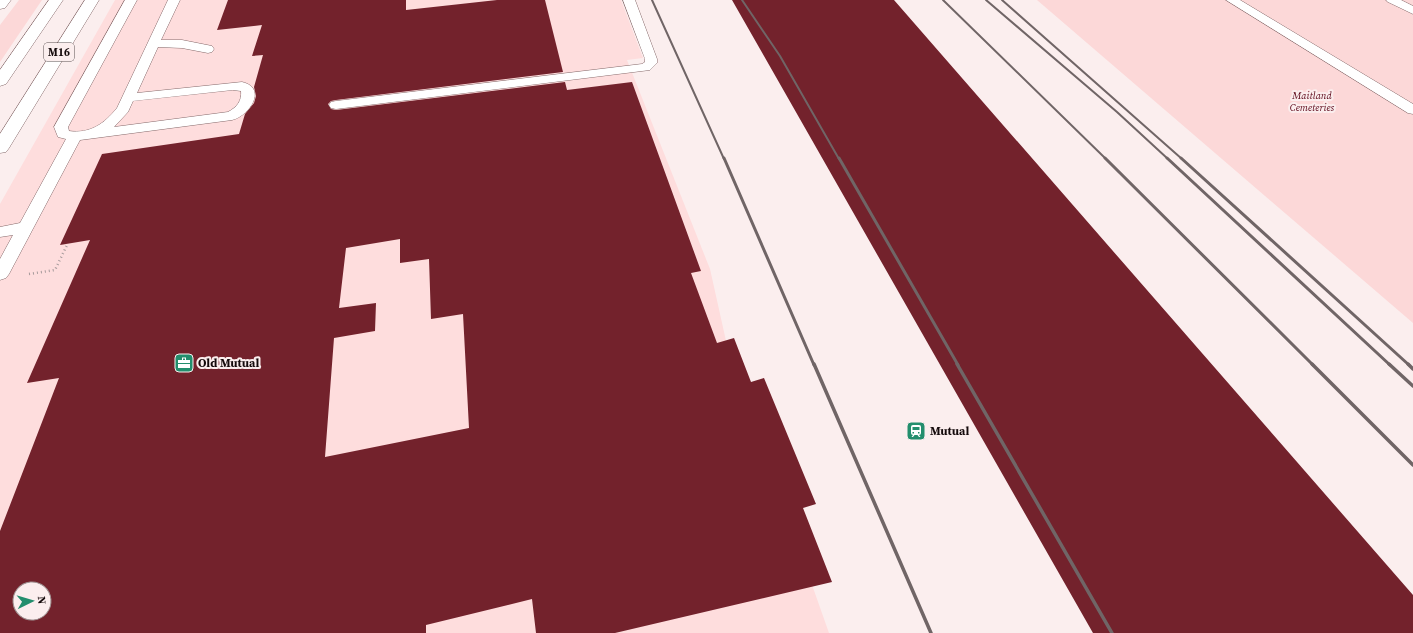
<svg xmlns="http://www.w3.org/2000/svg" width="1413" height="633" viewBox="0 0 1413 633" font-family="'Source Serif 4',serif">
<rect width="100%" height="100%" fill="#fbeeee"/>
<path fill="#fedddd" fill-rule="evenodd" d="M115,0H621L643,58L627,60L710,269L726,341L829,633H0V204ZM20,589H44V613H20Z"/>
<path fill="#fcd8d8" d="M19,0H42L0,62V25Z
M1037,0H1413V323Z"/>
<path fill="#73222c" fill-rule="evenodd" d="M228,0H406V10L497,0H545L563,72L336,100L331,101L328,104L331,109L336,110L565,82L567,90L632,82L701,271L691,273L717,343L734,338L751,382L764,378L816,504L803,508L832,582L615,633H536L532,599L426,625V633H0V531L59,378L27,383L90,240L60,245L102,154L239,134L245,114L254,103L256,96L254,87L263,55L252,56L262,25L217,30ZM400,239V263L429,259L431,319L463,314L469,428L325,457L334,338L375,331L376,303L339,308L346,248ZM20,589H44V613H20Z
M732,0H894L1413,595V633H1093Z"/>
<g fill="none" stroke-linecap="round" stroke-linejoin="round">
<defs>
<path id="lane" d="M125,0H137L68,127L69,131C90,134 104,124 117,108L168,0H180L161,40H182L212,46L214,49L212,52L208,53L182,48L158,47L137,93L242,82C268,88 249,116 232,120L80,140L9,274L6,278L0,280V259L13,235L0,237V227L20,223L66,139L58,137L54,127ZM233,90L241,91C242,101 237,107 228,112L114,127L128,112L133,101Z
M623,0H635L657,59V63L650,70L336,109L331,108L329,105L331,102L336,101L642,64L645,62V59Z
M1226,0H1240L1413,104V114L1408,113Z
M1386,0H1401L1413,6V14L1388,2Z"/>
<path id="street" d="M0,0H11L5,8L0,9Z"/>
<path id="primary" d="M49,0H63L6,84L0,86V70Z
M85,0H99L9,148L6,152L0,153V134Z"/>
</defs>
<use href="#lane" stroke="#85696a" stroke-width="1"/>
<use href="#street" stroke="#85696a" stroke-width="1"/>
<use href="#primary" stroke="#85696a" stroke-width="1"/>
<path stroke="#a69a9b" stroke-width="2.5" stroke-dasharray="1 3" stroke-linecap="butt" d="M29,274L55,270L67,245"/>
<use href="#lane" fill="#fff" fill-rule="evenodd"/>
<use href="#street" fill="#fff" fill-rule="evenodd"/>
<use href="#primary" fill="#fff" fill-rule="evenodd"/>
<path stroke="#706566" stroke-width="2" d="M652,0L724,159
M742,0L780,56L839,159
M943,0L1106,159
M986,0L1117,112L1168,159
M1002,0L1182,159"/>
<path stroke="#706566" stroke-width="3" d="M724,158L814,365
M839,158L958,365
M1105,158L1313,365
M1167,158L1390,365
M1181,158L1409,365"/>
<path stroke="#706566" stroke-width="3.5" d="M814,364L931,633
M957,364L1112,633
M1312,364L1413,465
M1389,364L1413,386
M1408,364L1413,369"/>
</g>
<defs>
<symbol id="office-square" viewBox="-11 -11 22 22"><rect x="-9" y="-9" width="18" height="18" rx="4" fill="#238e6d" stroke="#fbeeee"/><path d="M-6-3h4V-5.5h4V-3h4V5H-6ZM-1-4.5V-3h2v-1.5ZM-6 0V1H6V0Z" fill="#fff"/></symbol>
<symbol id="station-square" viewBox="-11 -11 22 22"><rect x="-9" y="-9" width="18" height="18" rx="4" fill="#238e6d" stroke="#fbeeee"/><path d="M-3-6H3Q5-6 5-4V2Q5 4 3 4L4.5 6H3L1.5 4h-3L-3 6H-4.5L-3 4Q-5 4-5 2V-4Q-5-6-3-6ZM-3.5-4v3h7v-3ZM-3.5 1v1.5H-2V1ZM2 1v1.5H3.5V1Z" fill="#fff"/></symbol>
</defs>
<g fill-rule="evenodd">
<use href="#office-square" x="173" y="352" width="22" height="22"/>
<use href="#station-square" x="905" y="420" width="22" height="22"/>
</g>
<g text-anchor="middle" dominant-baseline="central" stroke-width="4" stroke-linejoin="round" paint-order="stroke">
<g font-size="10" font-style="italic" fill="#5d081a" stroke="#fbeeee">
<text x="1312" y="95">Maitland<tspan x="1312" dy="12">Cemeteries</tspan></text>
</g>
<rect fill="#fbeeee" stroke="#594e4f" stroke-width="1" x="44" y="43" width="30" height="18" rx="3"/>
<g font-size="11" font-weight="bold" fill="#140a0b">
<text x="59" y="52">M16</text>
</g>
<g font-size="12" font-weight="bold" fill="#140a0b" stroke="#fbeeee" text-anchor="start">
<text x="198" y="363">Old Mutual</text>
<text x="930" y="431">Mutual</text>
</g>
</g>
<g transform="translate(32 601) rotate(85)"><circle r="19" fill="#fbeeee" stroke="#9f9393"/>
<path d="M0-3L7 15L0 10L-7 15Z" fill="#238e6d"/>
<text y="-6" font-size="11" font-weight="bold" text-anchor="middle" fill="#140a0b">N</text>
</g>
</svg>
